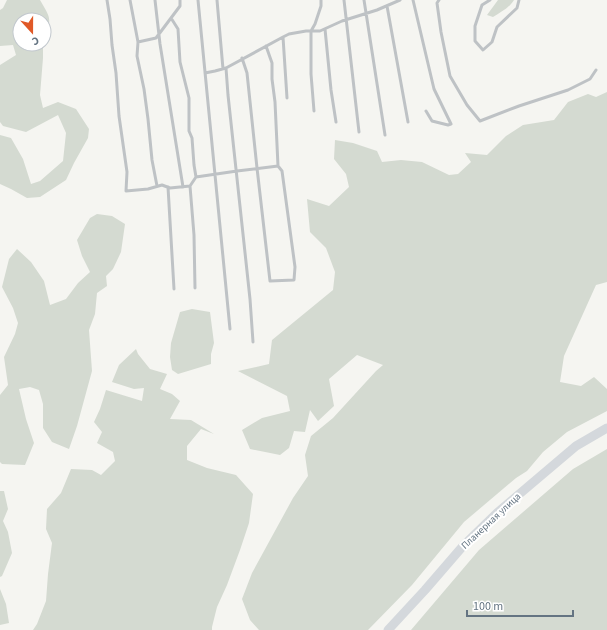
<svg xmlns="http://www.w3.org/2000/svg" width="607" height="630" viewBox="0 0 607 630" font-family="'Source Sans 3',sans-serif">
<rect width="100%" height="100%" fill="#f5f5f1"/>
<path fill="#d4dad1" d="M7,0H40C51,19 52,18 44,39V20H20V44H43V58L40,95L43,108L58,102L76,109L89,129L88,138L74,163L66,180L40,197L27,198L11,189L0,184V135L11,138L23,159L31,184L40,181L63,161L66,133L58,115L26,132L3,126L0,122V65L16,55L13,45L0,46V10L3,8Z
M498,0H514C509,8 501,12 493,17L487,15Z
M607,92V282L596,285L564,356L560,382L581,386L594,377L607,389V411L567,432L543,452L527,471L516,478L464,522L412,585L368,630H259L250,620L242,599L252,573L293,498L308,476L305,455L311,436L333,418L376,371L383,365L357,355L329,379L334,406L318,421L310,410L305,432L294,431L289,448L280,455L250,449L242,430L262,418L290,411L287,396L238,371L269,364L272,340L333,290L335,272L326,248L310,232L307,199L329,206L349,187L346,174L334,159L335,140L353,143L377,151L382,162L401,160L422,162L449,175L458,174L471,162L465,153L487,155L506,136L523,125L554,120L568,102L588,94L596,97Z
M97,214L112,216L125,224L121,252L113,269L106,276L107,286L97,293L95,314L89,330L92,371L77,426L69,449L52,442L43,428V404L39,390L30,387L19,389L26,419L34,443L25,465L2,464L0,462V395L8,385L4,357L15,334L18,323L13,308L2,287L9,259L17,249L31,262L44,281L50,305L66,299L78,283L90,272L82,256L77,240L90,218Z
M192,309L210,312L214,343L211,354V364L178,374L172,370L170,357L171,343L180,312Z
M136,349L138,354L150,369L167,374L160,389L172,394L180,401L170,419L191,420L214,434L201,429L187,446V460L207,468L236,475L253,494L249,523L240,550L227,585L217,607L212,627V630H33L37,624L46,601L48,574L52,543L46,529L47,509L61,493L71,469L92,470L101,475L115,461L113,452L97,443L102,432L94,422L100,409L106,390L142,401L144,388L134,389L112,382L119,365Z
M607,449V630H411L479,550L573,469Z
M0,491H4L8,509L3,521L8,532L12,553L2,576L0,577Z
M0,589L6,604L9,623L0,625Z"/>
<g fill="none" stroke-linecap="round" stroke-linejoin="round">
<path stroke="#bec2c5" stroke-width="3" d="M107,0L110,19L112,45L116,73L119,116L127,172L126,191L148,189L162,185L170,188L190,186
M130,0L138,42L137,56L144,89L148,119L152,160L157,186
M155,0L160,44L183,187
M198,0L230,329
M217,0L223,69
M344,0L359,132
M364,0L385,135
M413,0L434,89L451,124L448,125L432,121L426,111
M439,0L437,3L441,32L450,76L467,105L480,121L519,106L568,90L590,79L596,70
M490,0L482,5L475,26V41L483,50L492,42L497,27L517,8L519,0
M387,6L408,122
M171,18L178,29L180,62L189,98V131L192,138L194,165L196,177L190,186L194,235L195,288
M325,29L331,90L336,122
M138,42L156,38L180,6V0
M242,58L247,73L257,168L270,281L294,280L295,267L282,171L278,166L275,102L272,79V63L266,46
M226,68L228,95L250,299L253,342
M205,73L215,71L226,68L283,37
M287,98L283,37L289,34L306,31H320L342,21L377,10L400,0
M314,111L311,74V31L315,24L321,6V0
M196,177L237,171L278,166
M168,187L174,289"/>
<path stroke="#d4d8dc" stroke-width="9" d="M388,630L425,590L463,546L497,513L576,446L607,428"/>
</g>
<g text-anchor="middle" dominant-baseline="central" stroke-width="4" stroke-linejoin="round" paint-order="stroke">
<g font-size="10" fill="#647482" stroke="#fff">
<text transform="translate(491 521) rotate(-43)">Планерная улица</text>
</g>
</g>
<g transform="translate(32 32) rotate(159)"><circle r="19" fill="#ffffff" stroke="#c1c7cd"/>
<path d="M0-3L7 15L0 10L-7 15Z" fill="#e05927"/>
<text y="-6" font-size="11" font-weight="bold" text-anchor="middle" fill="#647482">С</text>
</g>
<path d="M467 610v6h106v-6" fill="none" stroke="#647482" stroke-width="2"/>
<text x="473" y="610" font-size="12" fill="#647482" stroke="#ffffff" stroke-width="3" paint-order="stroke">100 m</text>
</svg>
